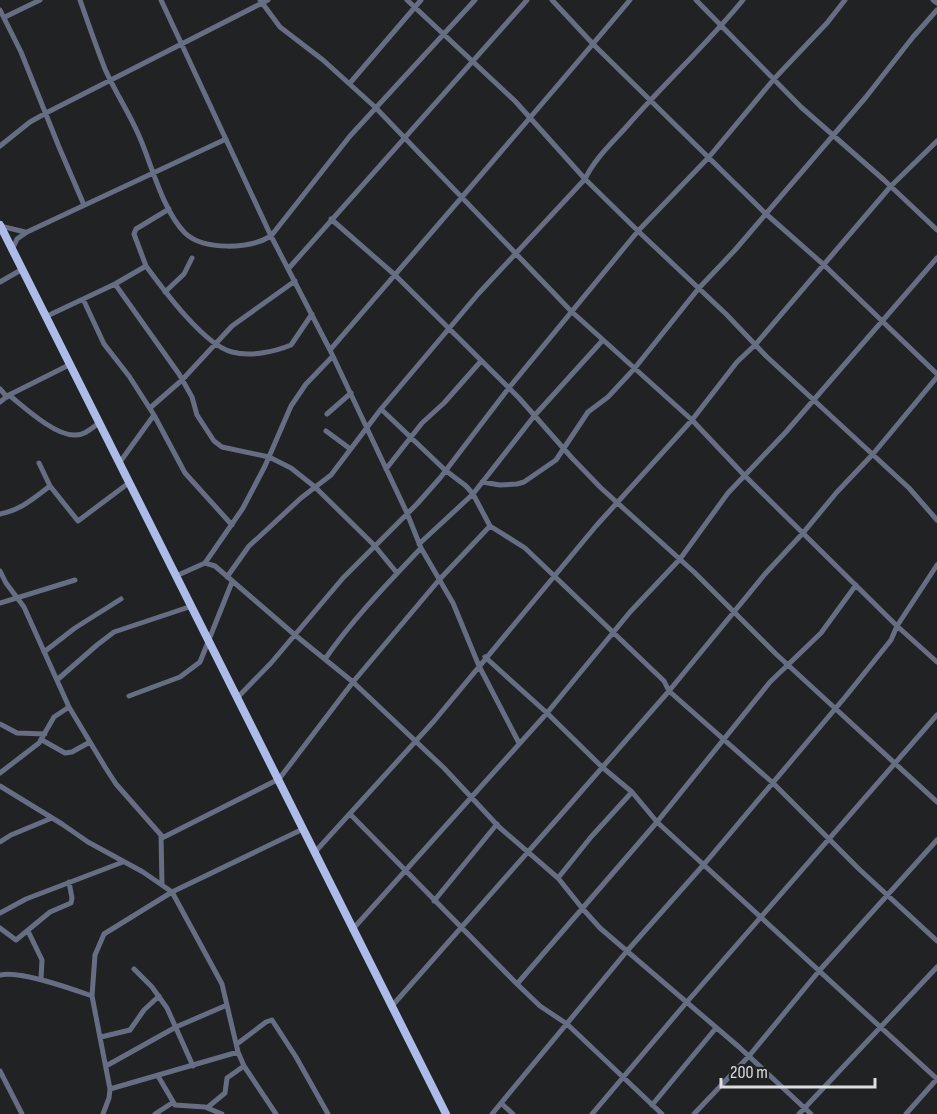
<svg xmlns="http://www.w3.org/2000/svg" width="937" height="1114" viewBox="0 0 937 1114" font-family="'Sofia Sans Condensed',sans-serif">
<rect width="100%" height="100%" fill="#212224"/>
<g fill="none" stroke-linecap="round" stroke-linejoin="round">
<path stroke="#676e84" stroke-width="5" d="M80,0C88,23 96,46 105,69C115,92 130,114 140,138C152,166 163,211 185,233C204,251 250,249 271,236L350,136L475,0
M161,0L271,236L330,350L407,513L421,548L453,603L479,666L519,743
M260,0L280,27L323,60L375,107L571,311L692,420L744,475L897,626L937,662
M407,0L515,101L585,179L638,231L726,314L766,356L909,488L937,520
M552,0L594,45L765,213L824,265L937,374
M696,0L801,107L884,180L937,230
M933,0L937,3
M0,10L21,52L59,147L84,205
M5,17L40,0
M350,83L421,0
M0,146L30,122L46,113L268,0
M331,219L395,275L519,398L572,458L601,488L694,572L776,654L937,802
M0,226L25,232
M12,250L17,239L27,232L226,139
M146,266C163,289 204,345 232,352C250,357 274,352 291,345L312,314
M289,268L527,0
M0,282L21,270
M115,284L179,374L192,397L197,415L214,441L222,447L269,457L291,468L315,487L374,545L397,573
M165,292L184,274L192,258
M83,299L104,344L129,376L154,415L185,473L232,525
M45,317L115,284L146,266L134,234L136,229L169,209
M330,350C430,234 531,118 630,0
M0,389L7,397
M9,395C24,407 54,435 74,435C84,436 92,428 99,423
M0,402L9,395L69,365
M150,408L182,380L232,326L295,281
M381,409L445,470L466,486L473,494L490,526L525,548L664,681L669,691L773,783L859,869L937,941
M327,414L351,393
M326,431L349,448
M120,462L154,415
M39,463L50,486L78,521L130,482
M386,469L422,423L444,403L481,361
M482,482L500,485L517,484L524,482L556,460L588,412L608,397L634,369L699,288L735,250L866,97L913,37L937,10
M0,514C21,510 34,498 50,486
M419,544L473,494L535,415L602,341
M205,563L243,508L265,466L291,406L306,384L332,357
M0,571L6,583L24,607L69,707L105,767L116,784L161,835L162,885
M176,576L205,563L215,566L295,635L353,682L444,768L499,827L558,878L582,908L600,928L739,1047L811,1114
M227,577L249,546L259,537L301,498L331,475L381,409L479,293L585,179C595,158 613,142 628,125C665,83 707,44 743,0
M0,603L75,580
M44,652L75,628L121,599
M485,657L547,713L602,767L632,792L657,822L937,1079
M325,659C353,619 387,584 421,548
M57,680L97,645L114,632L192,606
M129,696L180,677L200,662L232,582
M238,697L271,663L343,578L417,504L440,478L508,389L638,231L709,157L774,79L827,23L845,0
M0,724L17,733L45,734
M42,740L65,753L72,752L90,742
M0,773L39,743L54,717L69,707
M0,786L62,824L88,842L143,872L172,892L222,984L238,1052L244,1066L276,1114
M351,815L517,984L540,1006L567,1024L662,1114
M162,838L279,779L353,682L439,580L490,526
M0,842L11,835L52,818
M315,852L434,721L596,526L692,420L737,362L755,345L891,186L937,141
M558,878L591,837L632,792
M434,901L497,824
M0,913L26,899L123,862
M0,928L16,940L50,912L71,903L72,898L69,882
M352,930L547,713L630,612L680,559L728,493L785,433L937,258
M28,931L42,960L41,979
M134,969L152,987L167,1008L193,1066
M0,975C20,970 72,989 92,996
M517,984L657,822L770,682L821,633L856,585
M392,1006L565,810L669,691L765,574L803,533L837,492L873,454L937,377
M101,1037L130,1030L144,1010L159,996
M237,1044L266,1022L272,1020L296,1057L328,1114
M106,1066L176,1027L227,1005
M0,1071L22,1114
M158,1076L175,1105L205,1107L222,1114
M110,1089L238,1052
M502,1104L513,1114
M652,1105L716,1028
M208,1107L225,1093L227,1078L244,1066
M103,1114L109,1098L110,1089L92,996L95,955L104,934L172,892L303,829
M155,1114L172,1103
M492,1114L627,951L706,862L846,696L891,640L897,626L937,565
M592,1114L686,1003L937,715
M694,1114L749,1056L819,971L937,840
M799,1114L937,967
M906,1114L937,1079"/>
<path stroke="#adbbe9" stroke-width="8" d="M0,225L446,1114"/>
</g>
<path d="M721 1078v9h154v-9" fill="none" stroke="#dddedf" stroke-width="3"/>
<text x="730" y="1078" font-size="18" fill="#dddedf" stroke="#212224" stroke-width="4.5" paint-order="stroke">200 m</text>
</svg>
